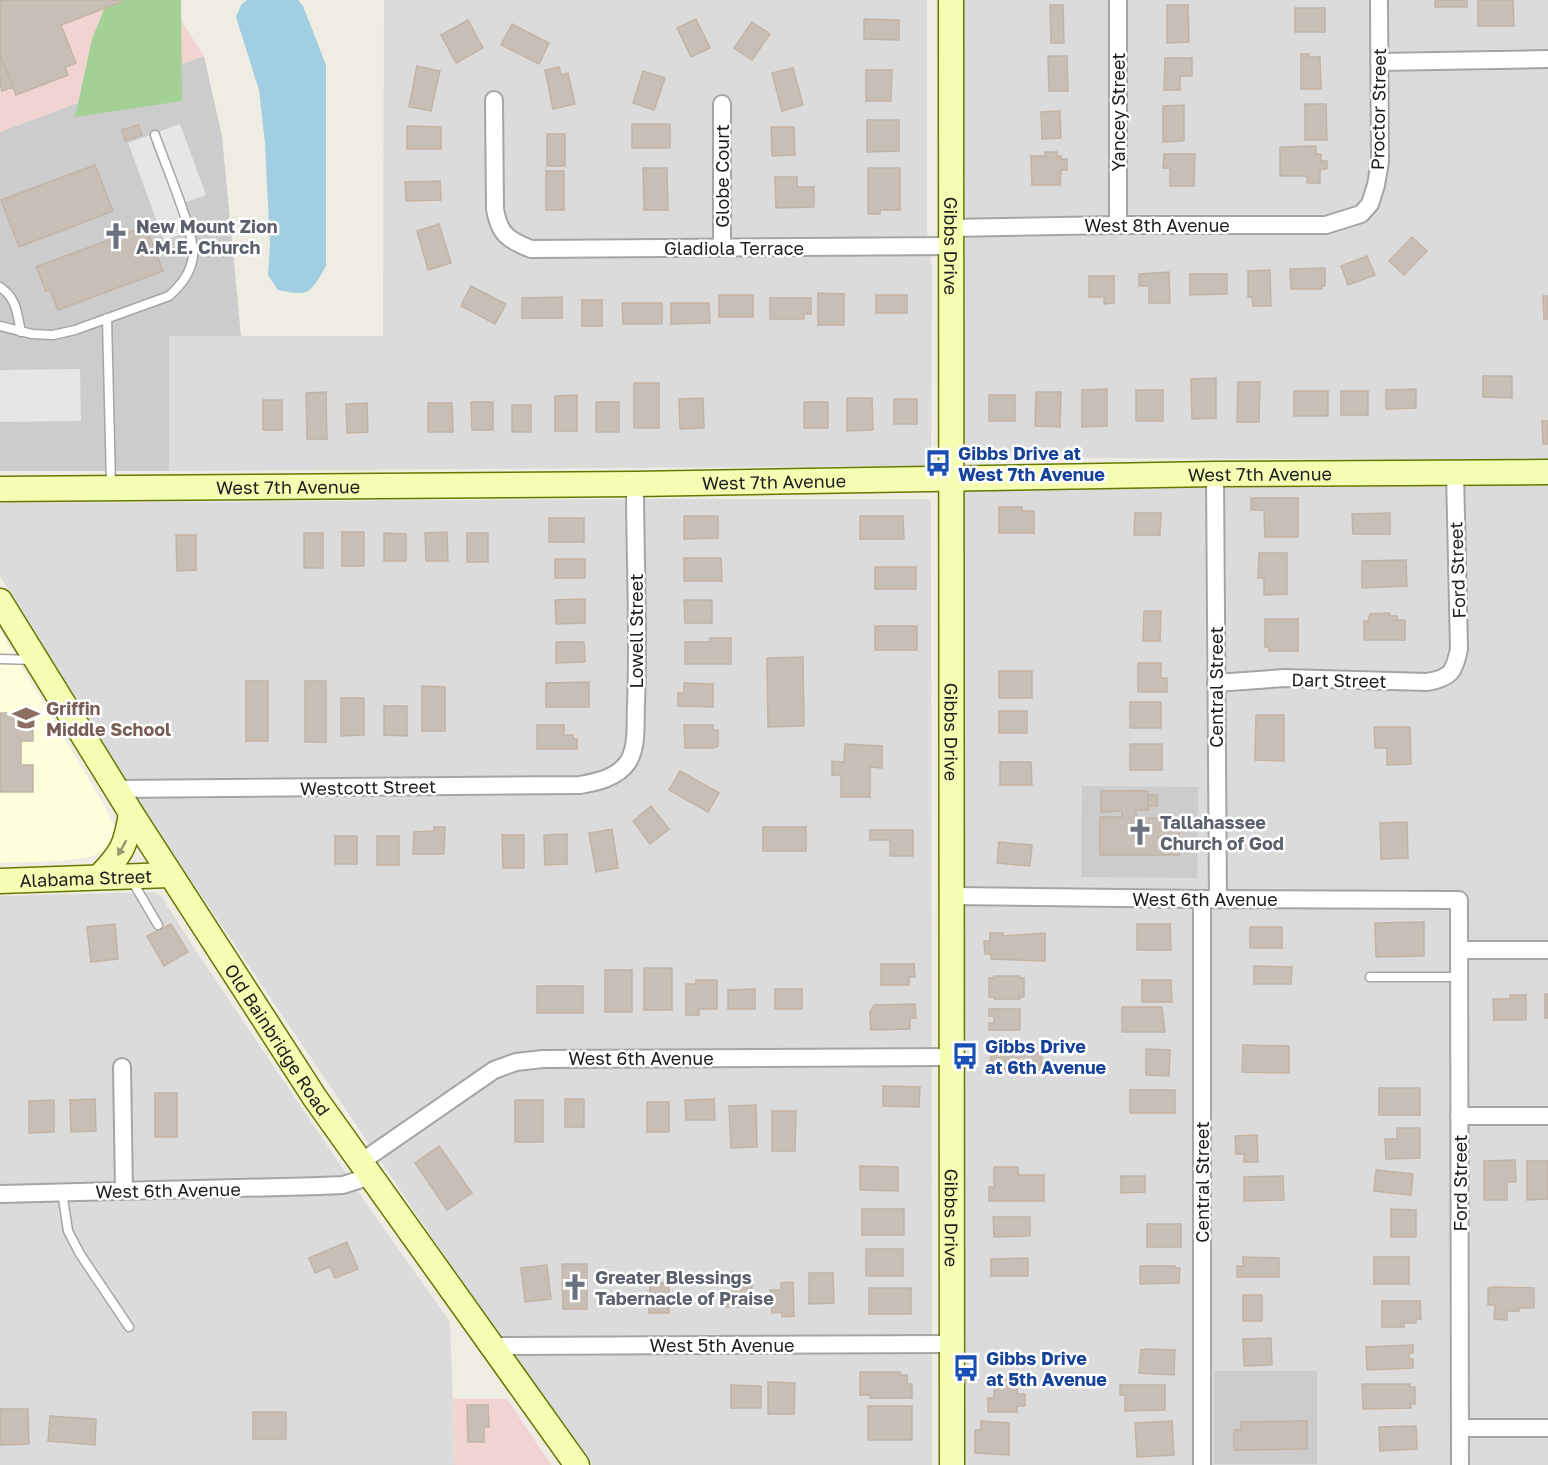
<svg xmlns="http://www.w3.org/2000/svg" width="1548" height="1465" viewBox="0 0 1548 1465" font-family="'Golos Text',sans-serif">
<rect width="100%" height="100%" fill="#efece3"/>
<path fill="#dcdbdb" d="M384,0H927V232L932,269L931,463L929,466L169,471V336H383Z
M958,0H1548V461L966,457L961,453Z
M972,483L1548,485V1465H962V490Z
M649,499H925L931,500L932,1465H592L517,1363L151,821L0,576V503Z
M153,892L161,896L196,951L366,1203L450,1322L455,1465H0V896Z"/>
<path fill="#f1d4d1" d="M0,0H168L204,56L0,132Z
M453,1399H507L551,1465H455Z"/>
<path fill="#fdffdc" d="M0,630L105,807L115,829L111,842L104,850L91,857L60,861L0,863Z"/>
<path fill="#ccc" d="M204,56L222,136L241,336H169V471H0V132Z
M1082,786L1198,787L1197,878L1081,877Z
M1214,1371H1317V1464H1214Z"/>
<path fill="#a3d195" d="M108,0H181L182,101L75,117L92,39Z"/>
<path fill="#e6e6e6" d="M180,124L206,195L180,204L189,231L164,241L128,143Z
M80,369L81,421L0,422V370Z"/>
<path fill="#a1cee0" d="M247,0H298L303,6L326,65V266C310,293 311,297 278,290L268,275L270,245L265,143L259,90L236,17L241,5Z"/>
<path fill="#c7bfb6" stroke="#c2b3a5" stroke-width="1.5" d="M0,0H120L121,2L61,25L76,63L65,67L68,75L16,95L0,55Z
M1435,0H1467V7H1435Z
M1478,0H1513L1514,26H1478Z
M1050,5H1063L1064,43H1051Z
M1167,5H1188L1189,42L1167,43Z
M1295,8H1325V32H1295Z
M696,19L710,48L691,57L677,28Z
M864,19L899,20V40L864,39Z
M468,20L483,48L456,63L441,35Z
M752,22L770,34L752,60L734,48Z
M512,24L549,43L539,64L501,45Z
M1301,54H1309V57H1320L1321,89H1301Z
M0,55L13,87L2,91L0,85Z
M1048,56H1067L1068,91H1049Z
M1165,58H1192V76H1180V90H1164Z
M417,66L440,71L431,111L409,107Z
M559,67L561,75L568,73L575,104L553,109L545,70Z
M793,68L803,105L782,111L772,73Z
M866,70H892L891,101H866Z
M643,71L665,78L654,110L633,103Z
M1305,104H1326L1327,140H1305Z
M1184,105V141L1163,142V106Z
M1060,111L1061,138L1042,139L1041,112Z
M867,120H899V151L867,152Z
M632,124H670V148H632Z
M138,125L142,135L125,141L122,130Z
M407,126L441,127V149H407Z
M771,127H794L795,155L772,156Z
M547,134H565V166H547Z
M1316,146V154H1321V161H1327V169H1321L1320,172V183H1307V176H1280V147Z
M1045,152H1057V156H1061V159H1067V170H1061L1060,185H1032L1031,156H1045Z
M1164,154H1195L1194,186H1170V168H1163Z
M95,165L113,211L19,247L1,200Z
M643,168H667L668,210H644Z
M868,168H900V210H880V214H868Z
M546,171H564V210H546Z
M775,177H797V187H814V207L776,208Z
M440,181L441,200L406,201L405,182Z
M439,224L451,263L428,270L417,231Z
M146,226L163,271L58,310L50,290L46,291L36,267Z
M1412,237L1427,251L1404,275L1389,261Z
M1367,256L1375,275L1348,285L1341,266Z
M1325,268V286H1322V289H1291L1290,269Z
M1270,270L1271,306H1253L1252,297H1248V271Z
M1169,272L1170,303H1149V286H1139V274Z
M1190,274H1227V294L1190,295Z
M1089,276H1114V303L1104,304V297H1089Z
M471,286L506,304L495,324L461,306Z
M818,293L844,294V325H818Z
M719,295H753V317H719Z
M876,295H907V313H876Z
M1543,296H1548V319H1544Z
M562,297V318H522V298Z
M770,298H811V314H804V319H770Z
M582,300H602V326H582Z
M622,303H662V324H623Z
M671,303H709L710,323L671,324Z
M1483,376H1512V398L1483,397Z
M1216,378V418L1192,419L1191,379Z
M1238,382H1260L1259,422H1237Z
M634,383H659V428H634Z
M1107,389V426L1082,427V390Z
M1416,389V408L1386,409V390Z
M1136,390H1163V421H1136Z
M1294,391H1328V416H1294Z
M1341,391H1368V415H1341Z
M326,392L327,439H307L306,393Z
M1036,392H1061L1060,427L1035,426Z
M577,395V431H555V396Z
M989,395H1015V421H989Z
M703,398L704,428L680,429L679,399Z
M847,398H872L873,430L847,431Z
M894,399H917V424H894Z
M263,400H282V430H263Z
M471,402H493V430H472Z
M596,402H619V432H596Z
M804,402H828V428H804Z
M367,403L368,432L347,433L346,404Z
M428,403H452L453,432H428Z
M512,405H531V432H512Z
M1542,421H1548V444H1543Z
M1251,498H1298V537H1265L1264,510H1251Z
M999,507H1022V511H1034V533H999Z
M1135,513H1161L1160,535H1134Z
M1390,513V534H1353L1352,514Z
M684,516H718V538L684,539Z
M860,516H903L904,539H860Z
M549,518H584V542H549Z
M342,532H364V566H342Z
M447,532L448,561H426L425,533Z
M304,533H323V568H304Z
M384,533L406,534V561H384Z
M467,533H488V562H467Z
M176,535H196V570L177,571Z
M1259,553H1287V594L1264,595V578H1258Z
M684,558H721L722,581H684Z
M555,559H585V578H555Z
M1406,560L1407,586L1362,588V561Z
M875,567H916V589H875Z
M585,599V623L556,624L555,600Z
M684,600H712V623H685Z
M1144,611H1161L1160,641H1143Z
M1390,613V616H1397V620H1405V640H1364V621H1368L1370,614Z
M1265,619H1298V651H1269V647H1265Z
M875,626H917V650H875Z
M710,638H731V664H685V642H710Z
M556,642H584L585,662L556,663Z
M803,657L804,726L768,727L767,658Z
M1138,663H1161V678H1167V692H1138Z
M999,671H1032V698H999Z
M246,681H268V741H246Z
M305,681H326V742H305Z
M589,682V707H546V683Z
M684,683L713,684V707L678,706V693H684Z
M422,686L445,687V731H422Z
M341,698H364V735L341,736Z
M1130,702H1161V728H1130Z
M384,706H407V736L384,735Z
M999,711H1027V733H999Z
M0,713H33V741H21V765H33V792H0Z
M1256,715H1284V761L1255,760Z
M537,725H564V735H573V739H577V749H537Z
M684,725H713V730H718V746L713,748H685Z
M1374,727H1410L1411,764L1387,765V748H1375Z
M845,744L882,746V768L870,767V797H841V775H832V761L844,762Z
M1130,744H1162V770H1130Z
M1000,762H1031L1032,785H1000Z
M680,771L719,793L708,812L669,790Z
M1101,791H1148V810H1136V818H1179V855H1100V817H1122V811L1101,812Z
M1148,795H1157V806H1148Z
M651,806L669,829L650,844L633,821Z
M1407,822L1408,858L1381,859L1380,823Z
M434,827H445L444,854H413L414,832L434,831Z
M763,827H806V851H763Z
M612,829L618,868L596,872L589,833Z
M870,830H913V856H890V840H870Z
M567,834V864L545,865L544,835Z
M502,835H524V868H503Z
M335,836H357V864H335Z
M377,836H399V865H377Z
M999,842L1032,845L1030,866L997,863Z
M1424,922V956L1376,957L1375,923Z
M115,924L118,959L91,962L87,927Z
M171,924L188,952L164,966L147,936Z
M1137,924H1170L1171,950H1137Z
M1250,927H1282V948H1250Z
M990,933H1003V936L1045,933V961L991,959V954H985L984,941H990Z
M881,964H914L915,977H909V985H881Z
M1254,966L1292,967L1291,984H1254Z
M644,968H672V1010H644Z
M605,970H632V1012H605Z
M994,976H1020V978H1024V997H1020V999H994V997H989V978H994Z
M696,980H717V1009H699V1015H686V984H696Z
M1142,980H1171L1172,1002H1142Z
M537,986H583V1013H537Z
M755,989V1009H728V990Z
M775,989H802V1009H775Z
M1545,994H1548V1018H1545Z
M1510,995H1526V1020H1494L1493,999H1510Z
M915,1004L916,1018H910V1029L871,1030L870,1012L874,1005Z
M1122,1007H1162L1165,1032H1122Z
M989,1009H1020V1030H989V1023H994V1016H989Z
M1243,1045L1289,1046V1073L1242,1072Z
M998,1048L1024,1049L1023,1052L1042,1053L1041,1070H1023L1022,1072L996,1071L997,1067H990L991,1050L998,1051Z
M1146,1049L1170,1050L1169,1076L1146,1075Z
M883,1086L920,1087L919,1107L883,1106Z
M1379,1088H1420V1115H1379Z
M1130,1090H1175V1113H1130Z
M155,1093H177V1137H155Z
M95,1099L96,1131L71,1132L70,1100Z
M565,1099H584V1127H565Z
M714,1099L715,1120H686L685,1100Z
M54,1100V1132L29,1133V1101Z
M515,1100H543V1142H515Z
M647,1102H669V1132H647Z
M756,1105L757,1147L731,1148L729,1106Z
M772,1111H796L795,1151H772Z
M1397,1128H1420V1158L1386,1159L1385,1139H1397Z
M1257,1135L1258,1162H1244V1154H1236L1235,1136Z
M439,1146L472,1193L447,1210L415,1163Z
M1515,1160L1516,1182H1507V1200H1484V1161Z
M1527,1161H1548V1199L1527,1200Z
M860,1166L898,1167V1191L860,1190Z
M994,1167H1018V1175H1044V1201H989V1187H994Z
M1376,1170L1413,1174L1411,1195L1374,1191Z
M1121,1176H1145V1192L1121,1193Z
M1283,1176L1284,1200L1244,1201V1177Z
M862,1209H904V1235H862Z
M1391,1209L1416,1210V1237H1391Z
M993,1217H1030V1236L994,1237Z
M1147,1224H1181V1247H1147Z
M347,1242L358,1269L335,1278L330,1267L315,1273L309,1258Z
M866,1249H903V1276H866Z
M1243,1257L1279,1258V1277H1237V1266H1243Z
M1374,1257H1409V1284H1374Z
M1028,1258V1276H991V1259Z
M562,1264H587V1309H563Z
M547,1265L551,1299L525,1302L521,1268Z
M1140,1266H1175V1268H1180L1179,1283L1140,1284Z
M732,1272H742V1278H752V1307H725V1293H732Z
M809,1273H833L834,1303L809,1304Z
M793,1282L794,1316L782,1317V1312L772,1313L770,1290H781V1283Z
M650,1283H669V1313H649Z
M1495,1287L1534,1288V1308H1519V1311H1507V1320L1494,1319L1495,1305H1488V1288Z
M869,1288H911V1314H869Z
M1243,1295H1262V1321H1243Z
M1382,1301H1420L1421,1319H1416V1323H1404V1327H1382Z
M1271,1338L1272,1365L1244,1366L1243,1339Z
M1413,1345V1353H1409V1359H1413V1368L1367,1370L1366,1347Z
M1148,1349L1175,1350L1174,1375L1139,1373L1141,1350Z
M860,1372H900V1375H907V1384H912V1398H870V1395H860Z
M994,1379H1017V1394H1025V1406H1017V1412H988V1398H994Z
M768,1382L795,1383L794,1414H768Z
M1362,1384H1410V1387H1415V1404H1410L1411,1408L1363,1409Z
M731,1385L761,1386V1408H731Z
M1120,1385H1165V1410L1125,1411V1395H1120Z
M467,1405H488L489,1427H484V1442H468Z
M868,1406H912V1440H868Z
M0,1409H28L29,1444L0,1445Z
M253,1412H286V1439H253Z
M50,1416L96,1419L95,1445L48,1441Z
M981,1421L1009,1423V1455L975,1453V1430H981Z
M1172,1421L1174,1455L1137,1457L1135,1423Z
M1307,1421V1449L1234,1450V1430H1241V1422Z
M1416,1426L1417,1449L1380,1451L1379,1427Z"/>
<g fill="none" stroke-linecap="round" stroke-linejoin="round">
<defs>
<path id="lane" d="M0,287C17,298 17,314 21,332
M107,318L111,485
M0,326L32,334L53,335L75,330L169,296C181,285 191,273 193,256C196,235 163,159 155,135
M0,659L33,660
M131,879L158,925
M1370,977H1459
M62,1192L68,1231L80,1254L129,1327"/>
<path id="street" d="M1118,0V225
M1379,62L1548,59
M494,100L495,209C499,234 508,240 531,249L952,246
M722,104V248
M952,228L1118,225H1326L1361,214L1370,204L1376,185L1380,162L1379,0
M1215,474L1218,899
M1216,683L1285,678L1427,682C1451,678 1454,672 1459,649L1455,473
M116,789L580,785C597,782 617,778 628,762C638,746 635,722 636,704C639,631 635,557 635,484
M952,896L1202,899L1459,900L1460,1465
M1202,899V1465
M1459,950H1548
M122,1067L124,1191
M1459,1116H1548
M361,1162L494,1070L516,1062L543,1059L952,1057
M0,1194L320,1186L343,1185L371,1176
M492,1346L952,1344
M1460,1428H1548"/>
<g id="secondary">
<path id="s1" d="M951,0L952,1465"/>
<path id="s2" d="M0,489L635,484L1215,474L1548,472"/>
<path id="s3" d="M0,601L131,813L315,1098L577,1465"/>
<path d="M99,877C122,853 126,846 131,813"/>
<path id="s4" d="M0,881L170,875"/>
</g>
</defs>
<use href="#lane" stroke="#a5a5a5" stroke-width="11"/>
<use href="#street" stroke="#a5a5a5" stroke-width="20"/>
<use href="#secondary" stroke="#657900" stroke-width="27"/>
<use href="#lane" stroke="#fff" stroke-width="8"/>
<use href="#street" stroke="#fff" stroke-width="16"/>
<use href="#secondary" stroke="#f5fdb3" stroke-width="24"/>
</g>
<defs><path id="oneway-solid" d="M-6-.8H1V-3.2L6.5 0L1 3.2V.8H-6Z" transform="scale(1.5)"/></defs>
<use fill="#949970" href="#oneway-solid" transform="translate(122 848) rotate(119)"/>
<defs>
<symbol id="church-bare" viewBox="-9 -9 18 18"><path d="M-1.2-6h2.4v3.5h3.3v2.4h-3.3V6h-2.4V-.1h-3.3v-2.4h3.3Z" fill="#6b7280" stroke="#fff" stroke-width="2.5" paint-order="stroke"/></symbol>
<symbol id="bus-bare" viewBox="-9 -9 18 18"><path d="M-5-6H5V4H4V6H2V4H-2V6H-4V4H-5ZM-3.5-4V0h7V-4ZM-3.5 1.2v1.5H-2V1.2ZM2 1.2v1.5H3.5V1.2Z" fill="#1a4fb4" stroke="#fff" stroke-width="2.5" paint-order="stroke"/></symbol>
<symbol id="school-bare" viewBox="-9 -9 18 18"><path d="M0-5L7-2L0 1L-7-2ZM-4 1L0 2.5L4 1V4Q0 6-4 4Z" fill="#8d6e63" stroke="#fff" stroke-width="2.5" paint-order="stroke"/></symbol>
</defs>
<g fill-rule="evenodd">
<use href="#church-bare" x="97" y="217" width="38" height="38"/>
<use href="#bus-bare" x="919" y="444" width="38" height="38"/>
<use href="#school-bare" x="7" y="699" width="38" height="38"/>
<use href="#church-bare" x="1121" y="813" width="38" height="38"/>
<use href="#bus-bare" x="946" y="1037" width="38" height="38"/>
<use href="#church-bare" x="556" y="1268" width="38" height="38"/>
<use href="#bus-bare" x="947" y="1349" width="38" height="38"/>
</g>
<g text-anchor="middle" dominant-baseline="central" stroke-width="5" stroke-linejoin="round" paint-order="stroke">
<g font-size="18" fill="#1e1e1e" stroke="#fff">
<text transform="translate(1378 109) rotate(-89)">Proctor Street</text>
<text transform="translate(1118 112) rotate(-90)">Yancey Street</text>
<text transform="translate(722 176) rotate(-90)">Globe Court</text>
<text x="1157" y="225">West 8th Avenue</text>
<text stroke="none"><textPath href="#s1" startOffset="246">Gibbs Drive</textPath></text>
<text x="734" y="248">Gladiola Terrace</text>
<text stroke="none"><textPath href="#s2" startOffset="1260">West 7th Avenue</textPath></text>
<text stroke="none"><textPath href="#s2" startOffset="774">West 7th Avenue</textPath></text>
<text stroke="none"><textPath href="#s2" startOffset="288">West 7th Avenue</textPath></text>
<text transform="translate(1457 570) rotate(-92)">Ford Street</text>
<text transform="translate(636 631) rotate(-90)">Lowell Street</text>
<text transform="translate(1339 680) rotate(1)">Dart Street</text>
<text transform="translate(1216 687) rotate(-90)">Central Street</text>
<text stroke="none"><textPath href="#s1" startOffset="732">Gibbs Drive</textPath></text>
<text transform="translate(368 787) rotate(-1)">Westcott Street</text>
<text stroke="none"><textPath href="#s4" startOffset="86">Alabama Street</textPath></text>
<text x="1205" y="899">West 6th Avenue</text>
<text stroke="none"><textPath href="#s3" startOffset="519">Old Bainbridge Road</textPath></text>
<text x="641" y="1058">West 6th Avenue</text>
<text transform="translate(1202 1182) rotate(-90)">Central Street</text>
<text transform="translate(1460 1183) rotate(-90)">Ford Street</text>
<text transform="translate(168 1190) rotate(-1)">West 6th Avenue</text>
<text stroke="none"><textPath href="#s1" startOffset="1218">Gibbs Drive</textPath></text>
<text x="722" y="1345">West 5th Avenue</text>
</g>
<g font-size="18" font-weight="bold" fill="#5b616d" stroke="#fff" text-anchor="start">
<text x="136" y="226">New Mount Zion<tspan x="136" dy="21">A.M.E. Church</tspan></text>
<text x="1160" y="822">Tallahassee<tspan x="1160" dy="21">Church of God</tspan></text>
<text x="595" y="1277">Greater Blessings<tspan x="595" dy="21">Tabernacle of Praise</tspan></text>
</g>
<g font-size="18" font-weight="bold" fill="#164399" stroke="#fff" text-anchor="start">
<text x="958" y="453">Gibbs Drive at<tspan x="958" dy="21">West 7th Avenue</tspan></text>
<text x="985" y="1046">Gibbs Drive<tspan x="985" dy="21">at 6th Avenue</tspan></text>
<text x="986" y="1358">Gibbs Drive<tspan x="986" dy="21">at 5th Avenue</tspan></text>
</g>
<g font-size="18" font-weight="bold" fill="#785e54" stroke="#fff" text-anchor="start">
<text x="46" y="708">Griffin<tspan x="46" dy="21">Middle School</tspan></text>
</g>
</g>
</svg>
